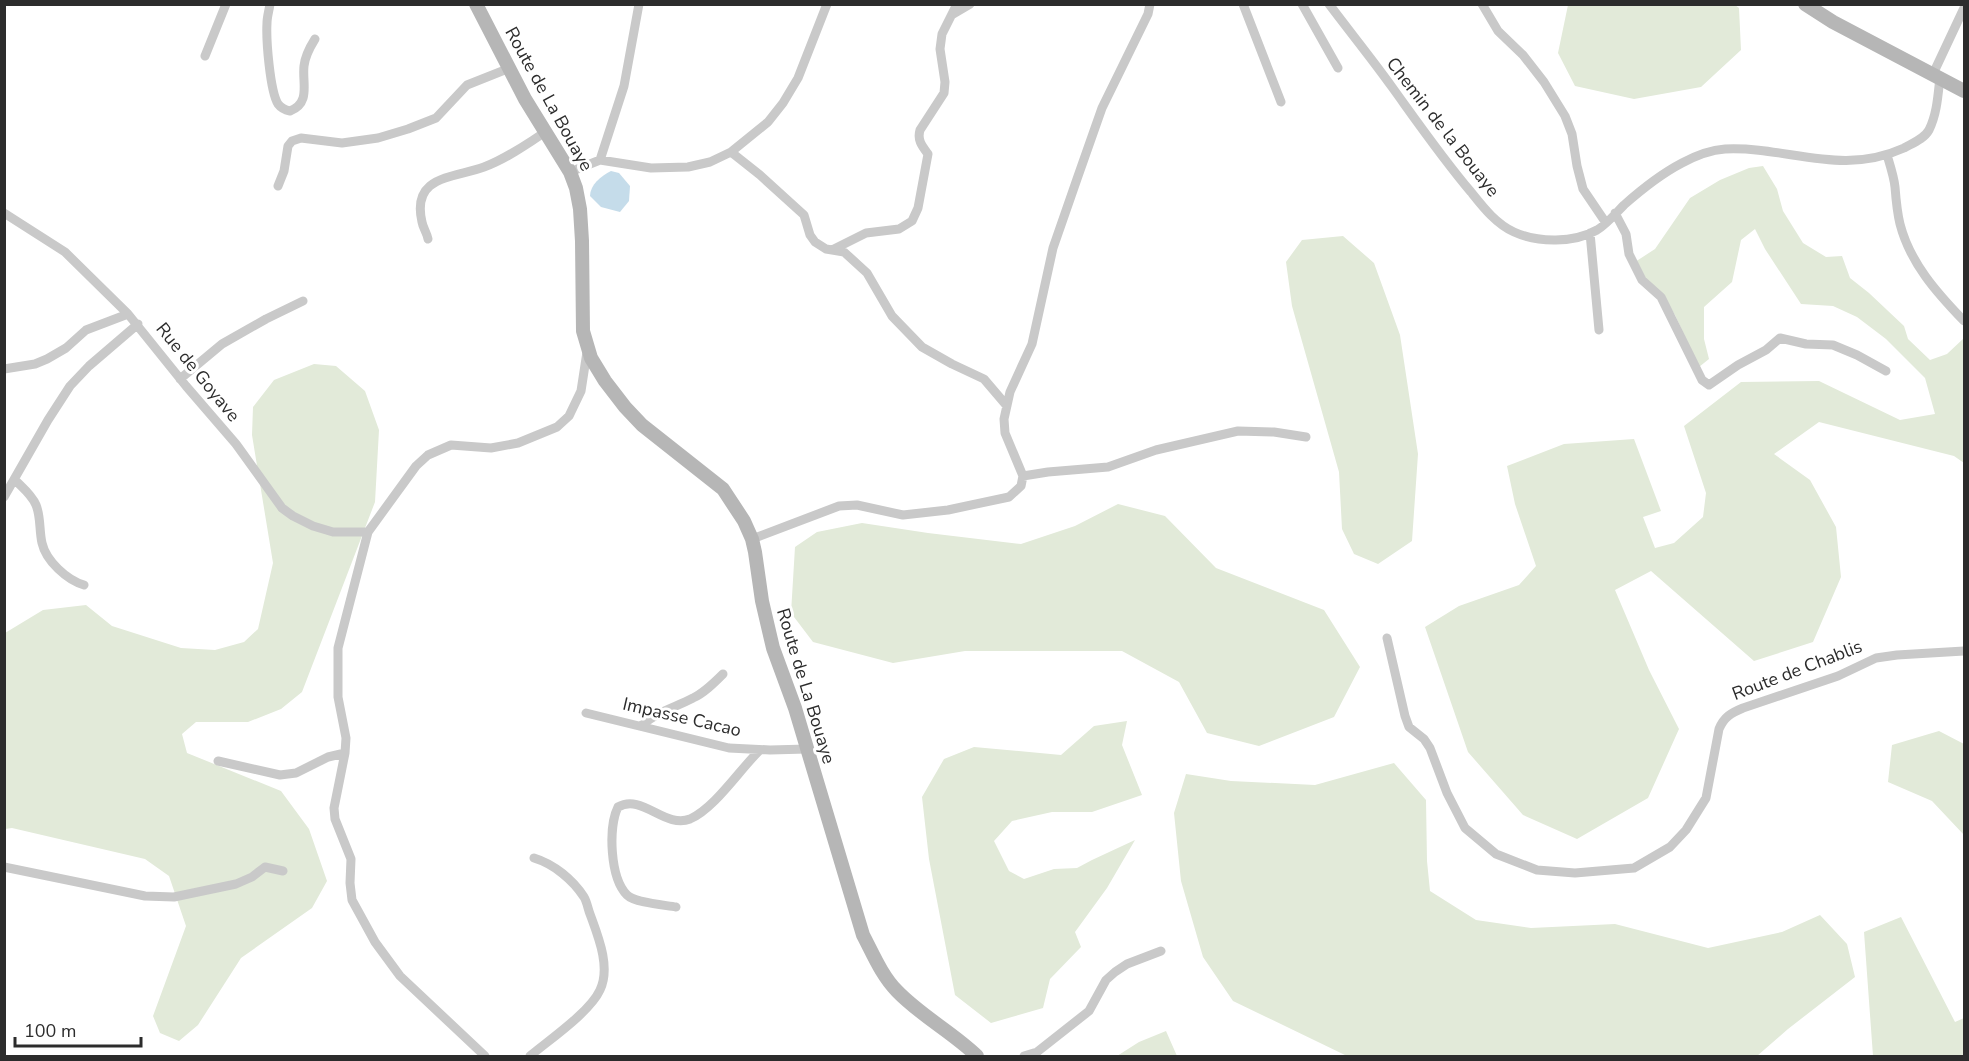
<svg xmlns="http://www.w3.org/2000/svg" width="1969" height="1061" viewBox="0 0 1969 1061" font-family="'Nunito Sans',sans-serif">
<rect width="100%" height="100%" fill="#fff"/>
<path fill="#e2ead9" d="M1735,5L1739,8L1741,50L1701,87L1634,99L1575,86L1558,53L1568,5Z
M1763,166L1777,189L1783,211L1803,243L1826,257L1842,256L1850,278L1869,293L1904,326L1908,339L1930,360L1947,354L1964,338V463L1954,456L1819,422L1774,454L1810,480L1836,527L1841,577L1813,642L1754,661L1651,571L1615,590L1649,670L1679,729L1648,798L1577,839L1523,815L1468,752L1425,627L1459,606L1519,585L1536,566L1515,504L1507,466L1564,444L1634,439L1661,511L1643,517L1655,548L1674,543L1703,517L1706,493L1684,426L1741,382L1819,381L1900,420L1935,414L1925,378L1886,339L1857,317L1833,306L1801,304L1765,249L1755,229L1741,240L1732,282L1704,307V339L1709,359L1699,367L1675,315L1663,295L1644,279L1635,262L1655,249L1690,198L1720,180L1749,168Z
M1343,236L1374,263L1400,335L1418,454L1412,541L1378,564L1354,554L1342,529L1339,472L1292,306L1286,262L1302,240Z
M314,364L336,366L365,391L379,430L375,502L302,692L281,709L248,722H196L182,734L187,753L281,791L309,829L327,881L312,908L241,958L198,1025L179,1041L160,1033L153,1016L186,926L169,876L145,859L12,828L5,829V633L43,610L86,605L112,626L181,648L215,650L244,642L258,629L273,563L252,435L253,407L274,380Z
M1118,504L1165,516L1216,568L1324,610L1360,667L1334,717L1259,746L1207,733L1179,682L1122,651H965L893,663L813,642L791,613L795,547L817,532L862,523L928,533L1021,544L1075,526Z
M1127,721L1122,745L1142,795L1092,812H1052L1012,821L994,841L1009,871L1024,879L1054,869L1077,868L1092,860L1135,840L1107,888L1075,932L1081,947L1050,979L1043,1008L991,1023L955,995L929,859L922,797L944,759L974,747L1061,755L1094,726Z
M1939,731L1964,744V835L1932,801L1888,782L1892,745Z
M1394,763L1426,800L1427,861L1430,891L1476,920L1531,928L1615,924L1708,948L1782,932L1820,915L1847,944L1855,977L1788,1029L1757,1056H1347L1233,1001L1203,957L1181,881L1174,813L1186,774L1231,781L1315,785Z
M1901,917L1955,1022L1964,1018V1056H1873L1864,932Z
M1166,1031L1177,1056H1117L1139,1042Z"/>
<path fill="#c5dcea" d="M611,171L619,173L630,186L629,201L620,212L601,207L590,196C590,185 601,176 611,171Z"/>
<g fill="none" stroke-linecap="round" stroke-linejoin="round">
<path stroke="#c9c9c9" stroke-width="9" d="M270,4C269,11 267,17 267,23C266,40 270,91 278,104C281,108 285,110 290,111C311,103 302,83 304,66C305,56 310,47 315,39
M1243,4L1281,102
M1302,4L1338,68
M1329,4C1350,32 1372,59 1392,87C1418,123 1443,159 1471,192C1483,207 1496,224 1514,232C1538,243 1574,243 1597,230C1607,224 1616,213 1624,205C1642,189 1661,174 1682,163C1695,156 1711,150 1725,149C1788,146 1840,177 1904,148C1913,143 1924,139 1929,130C1937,114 1938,95 1940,77
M1482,4L1498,31L1523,55L1544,82L1565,116L1572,134L1577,166L1583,189L1606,223
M953,14L970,4
M205,56L226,4
M1933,74L1964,8
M731,152L760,175L804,215L810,235L815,242L826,249L844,252L867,273L892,316L922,347L952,364L984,379L1007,406
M1887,155C1890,165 1894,177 1895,187C1896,200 1897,212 1900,224C1910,263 1937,293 1964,321
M600,160L624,86L639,4
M570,172L600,160L651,168L688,167L710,162L731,152L768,122L783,103L798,78L827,4
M278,186L284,171L288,146L292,141L301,138L342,143L378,138L408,129L436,118L467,85L510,68
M4,213L65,252L128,314L186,386L236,444L282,508L293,516L313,526L333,532H368
M1615,213L1626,234L1629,254L1642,280L1661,297L1702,380L1709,385L1738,365L1766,350L1780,338L1806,344L1833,345L1857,355L1886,371
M1590,233L1599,330
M428,239C427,233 423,228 422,222C411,175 454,178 484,167C506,159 525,145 544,133
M832,250L866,233L899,229L912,221L918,208L928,154C922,146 917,140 920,130L944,93L945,82L940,49L942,34L957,4
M4,369L35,364L47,359L66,348L86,330L128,314
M180,379L222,344L266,319L303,301
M1023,476L1048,472L1108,467L1156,450L1238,431L1274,432L1306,437
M15,480C23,488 32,495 36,505C41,517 39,530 42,543C46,561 67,580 84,585
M4,497L48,420L70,386L89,366L138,324
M752,539L839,506L857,505L903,515L948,510L1009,497L1021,486L1023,476L1005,433L1004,419L1010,392L1032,344L1053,248L1077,179L1102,108L1148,14L1150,4
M1387,638L1405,716L1409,727L1424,739L1430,748L1447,793L1465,828L1496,854L1537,870L1575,873L1634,868L1670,847L1686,830L1706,798L1719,729C1724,717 1731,713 1743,708L1838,676L1876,658L1897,655L1964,651
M586,713L729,748L770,750L807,749
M641,726C658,711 674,708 693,698C704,693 714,683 723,674
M218,761L280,775L296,773L328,757L345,753
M4,867L145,896L174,897L236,884L252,877L265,867L283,871
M676,907C665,905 635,903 627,895C610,878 608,827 618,807C642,793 665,829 690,819C715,808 740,769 760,750
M485,1056L400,976L375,942L352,900L350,883L351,859L335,819L334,808L345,753L346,738L338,697V648L368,532L416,466L428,455L451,445L491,448L518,443L557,427L569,416L581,391L587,352
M530,1056C549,1040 590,1012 600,990C611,967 598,936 590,914C588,909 587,902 584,897C573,880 554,864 534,858
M1024,1056L1037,1052L1089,1011L1106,980L1115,972L1127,964L1161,951"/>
<path stroke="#b6b6b6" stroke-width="14" d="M476,4L525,99L570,172L576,188L580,209L582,241L583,331L591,358L605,381L625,407L642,425L723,489L744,521L752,539L755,552L762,601L773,648L795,708L863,935C873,954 882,976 897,991C921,1016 952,1032 977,1056
M1805,4L1833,22L1964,91"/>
</g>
<g text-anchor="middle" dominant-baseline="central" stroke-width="6" stroke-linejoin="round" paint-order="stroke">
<g font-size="18" fill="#2c2c2c" stroke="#fff">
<text transform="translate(549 99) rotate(61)">Route de La Bouaye</text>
<text transform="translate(1443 127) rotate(52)">Chemin de la Bouaye</text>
<text transform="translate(198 372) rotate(51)">Rue de Goyave</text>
<text transform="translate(1797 670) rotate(-21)">Route de Chablis</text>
<text transform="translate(806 686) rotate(73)">Route de La Bouaye</text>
<text transform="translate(682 717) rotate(13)">Impasse Cacao</text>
</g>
</g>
<rect width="1969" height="1061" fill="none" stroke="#2c2c2c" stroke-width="12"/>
<path d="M15 1037v9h126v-9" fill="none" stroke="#2c2c2c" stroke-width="3"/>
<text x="24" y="1037" font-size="18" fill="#2c2c2c" stroke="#ffffff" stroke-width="4.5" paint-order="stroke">100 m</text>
</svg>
